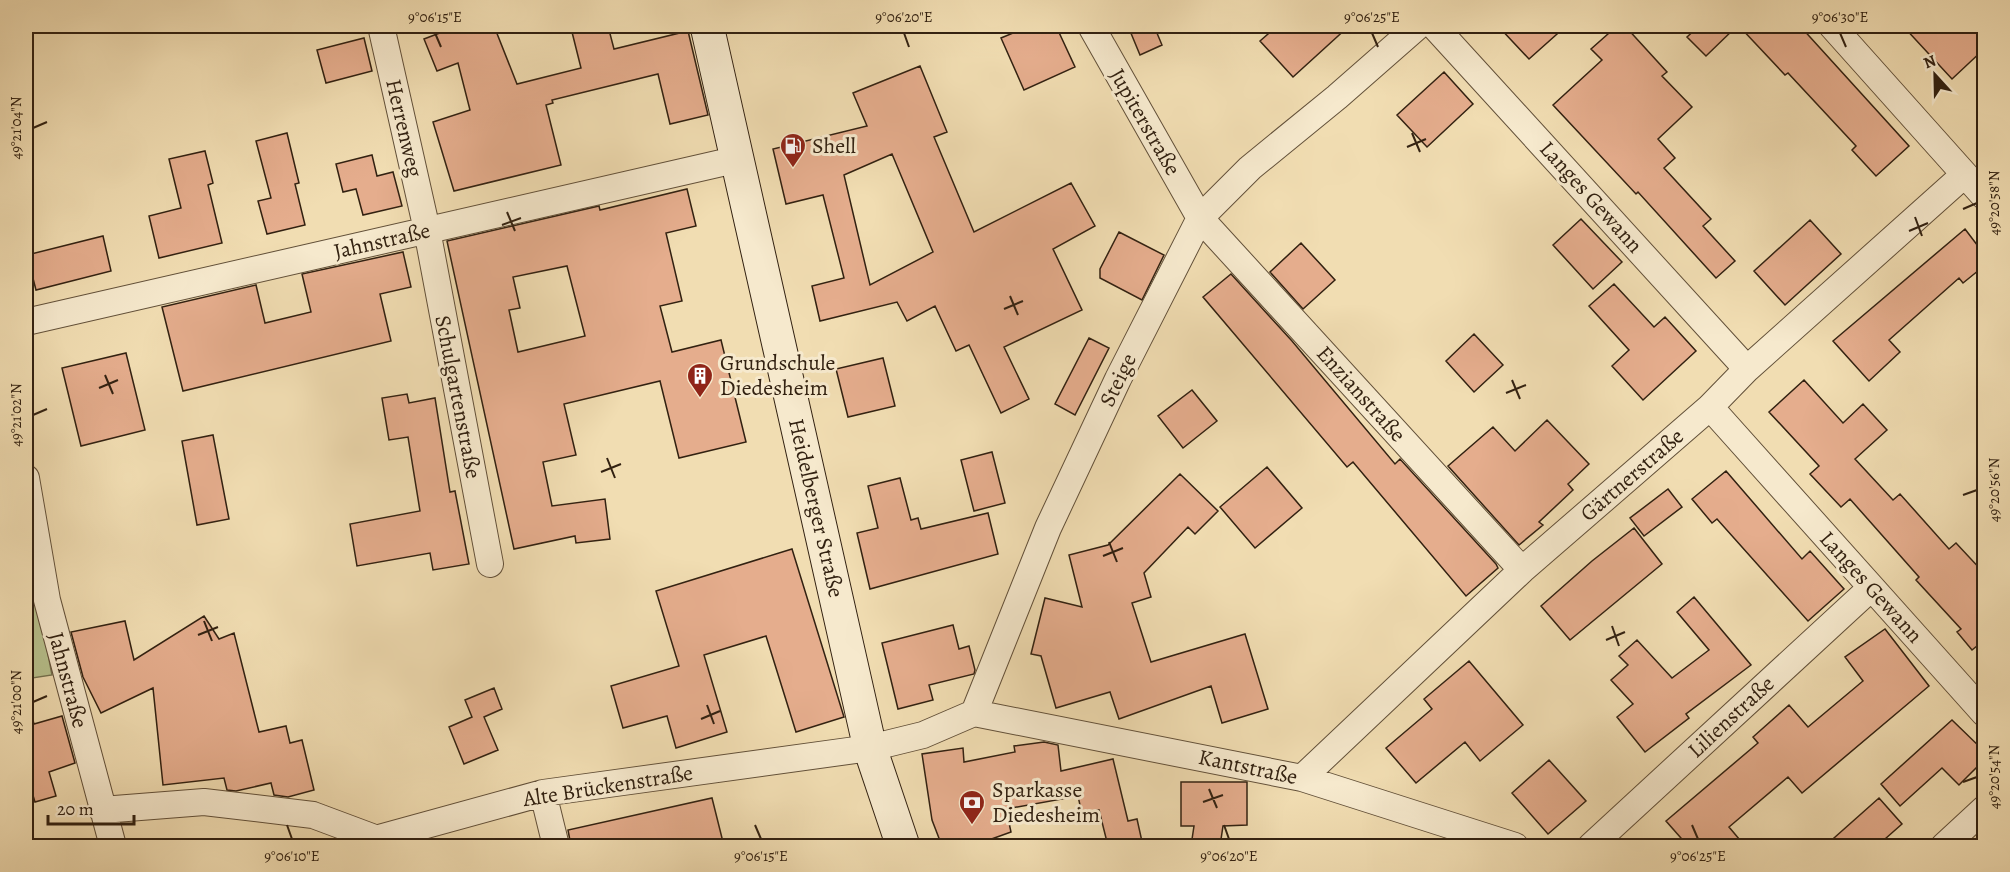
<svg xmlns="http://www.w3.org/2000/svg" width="2010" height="872" viewBox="0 0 2010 872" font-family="Alegreya,serif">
<rect width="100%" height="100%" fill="#f1ddb2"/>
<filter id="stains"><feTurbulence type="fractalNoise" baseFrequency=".00333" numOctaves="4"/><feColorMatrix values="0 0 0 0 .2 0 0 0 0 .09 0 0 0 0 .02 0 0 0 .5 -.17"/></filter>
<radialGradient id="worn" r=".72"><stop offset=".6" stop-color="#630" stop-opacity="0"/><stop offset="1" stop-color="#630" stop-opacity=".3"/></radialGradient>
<path fill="#b8c28e" stroke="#757250" stroke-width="1.5" d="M26,538L52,675L26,679Z"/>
<path fill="#e5ad8d" stroke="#322111" stroke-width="1.5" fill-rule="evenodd" d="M458,26H473L476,33L494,26L517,84L581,68L572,32L608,26L614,49L688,31L708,115L670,124L658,74L552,100L553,103L546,105L561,165L454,191L433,122L470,110L458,63L437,71L424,39Z
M1030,26H1056L1075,67L1024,90L1001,38Z
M1128,26H1154L1162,45L1140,55Z
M1277,26H1349L1293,77L1260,41Z
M1498,26H1566L1529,59Z
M1617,26H1625L1667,72L1662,76L1692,107L1658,139L1675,158L1664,168L1711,219L1703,226L1735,261L1716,278L1638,192L1636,194L1553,105L1602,60L1591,49Z
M1699,26H1737L1706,56L1687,37Z
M1739,26H1800L1909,146L1876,176L1852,150L1856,146L1788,73L1785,75Z
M1903,26H1984V49L1952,79Z
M364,38L372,71L326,83L317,50Z
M920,66L947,132L934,137L974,232L1071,183L1095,226L1053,249L1082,310L1004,347L1029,399L1001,413L969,345L956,351L935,306L907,321L897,302L820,321L812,286L844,278L823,195L786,204L773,149L867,126L853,93ZM892,154L933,252L870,285L844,175Z
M1444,72L1473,104L1427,147L1397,115Z
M287,133L299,183L295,184L305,225L267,234L258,201L271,198L256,141Z
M205,151L213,183L208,185L222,243L159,258L149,216L181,208L169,159Z
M372,155L377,176L393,172L402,206L363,215L356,189L343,192L336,164Z
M687,189L696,226L666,233L682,301L660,306L672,352L721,340L746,442L679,458L660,381L564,404L576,455L543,462L552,506L605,499L610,539L576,543L575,536L514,549L447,241L599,206L600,210ZM567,266L585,336L518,352L509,310L520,308L513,277Z
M1581,219L1622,262L1593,289L1553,245Z
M1810,220L1841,254L1785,305L1754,271Z
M1965,229L1984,254V266L1963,283L1959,278L1889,340L1900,352L1869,381L1833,341Z
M1119,232L1164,255L1142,300L1100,278V269Z
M103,236L111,271L36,290L27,255Z
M1301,243L1335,280L1303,309L1270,272Z
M403,252L411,287L380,294L391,341L183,391L162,307L256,285L265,323L311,312L302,274Z
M1231,274L1292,341L1395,464L1400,459L1496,564L1498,568L1466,596L1353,462L1347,467L1203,297Z
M1614,284L1654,327L1665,317L1696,351L1643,400L1612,366L1629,350L1589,306Z
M1474,334L1503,365L1474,392L1446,361Z
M1089,338L1109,348L1075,415L1055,404Z
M126,353L145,430L81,446L62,368Z
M883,358L895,406L848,417L836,369Z
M1804,380L1843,423L1863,404L1887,430L1855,459L1893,500L1900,494L1949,549L1956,543L1984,573V654L1977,646L1972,650L1957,632L1961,629L1916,580L1919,577L1850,499L1841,507L1810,474L1819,466L1769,412Z
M1192,390L1217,421L1183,448L1158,416Z
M407,394L409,403L435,398L450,492L455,491L469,564L433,570L430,553L357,566L350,524L420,511L408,437L389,440L382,398Z
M1547,420L1589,464L1568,484L1573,490L1539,522L1543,525L1519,545L1448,466L1493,427L1515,451Z
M213,435L229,519L197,525L182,441Z
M992,452L1005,503L974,511L961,460Z
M1267,467L1302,508L1255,548L1220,507Z
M1726,471L1802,559L1810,551L1844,589L1808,621L1717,519L1712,523L1692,499Z
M1180,474L1218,511L1195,534L1188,527L1144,573L1151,597L1132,603L1151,662L1245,634L1268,709L1222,723L1211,686L1119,719L1110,692L1056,708L1041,656L1031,654L1045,598L1082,607L1069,555L1108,545Z
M900,478L911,520L918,518L921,529L988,513L998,554L870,589L857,533L878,528L868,486Z
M1668,489L1682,507L1644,536L1630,518Z
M1634,528L1662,564L1570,640L1541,606L1592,561Z
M792,549L844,717L796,732L766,636L704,655L727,732L676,748L667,716L623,728L611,686L679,666L656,591Z
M1694,597L1751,665L1686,714L1689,718L1645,752L1617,717L1633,704L1611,680L1628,665L1619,656L1637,640L1672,678L1709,650L1677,612Z
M204,616L219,639L234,633L259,732L286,726L290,743L302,740L314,790L288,797L274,795L271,783L236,791L227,790L224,778L163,785L153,688L101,713L83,677L71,632L125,621L134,660Z
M953,625L959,649L969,646L975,670L974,674L929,685L933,700L898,709L882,643Z
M1885,629L1929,686L1802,793L1788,777L1729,827L1745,846H1688L1666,821L1758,743L1753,737L1789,705L1808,727L1863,681L1845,657Z
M1469,661L1523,725L1480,761L1465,742L1416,783L1386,748L1432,709L1424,699Z
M494,688L502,709L484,717L498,750L464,764L449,727L472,717L465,700Z
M31,713L34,724L62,716L75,763L49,772L56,796L35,802L28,779H26V714Z
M1952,720L1984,751V760L1959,785L1942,768L1900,806L1881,784Z
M1044,742L1058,745L1061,771L1113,759L1128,821L1137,819L1143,846H1108L1099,810L1082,814L1078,796L1006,809L1011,832L986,841L988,846H942L932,820L922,754L963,748L964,762L1015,752L1014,746Z
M1549,760L1586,801L1548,834L1512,793Z
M1181,782H1247V825L1223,826L1220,846H1191L1194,826H1181Z
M712,798L724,846H571L568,830Z
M1879,798L1902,824L1877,846H1825Z"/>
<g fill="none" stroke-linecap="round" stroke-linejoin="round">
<defs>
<path id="street" d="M381,26L427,230L490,564
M1091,26L1200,218L1522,570
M1434,26L1747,369
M1832,26L1984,196
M26,322L739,159
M1710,407L1984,713
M26,478L47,600L113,846
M974,713L1302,778L1515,846
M1302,778L1522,570L1710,407L1747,369L1964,175
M543,793L556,846
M102,810L204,802L313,815L380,840
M350,846L543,793L870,748L923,735L974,713L1048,528L1118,379L1200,218L1250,168L1337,97L1418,26
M1591,846L1871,588
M1944,846L1984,809"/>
<path id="secondary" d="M707,26L870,748L903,846"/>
</defs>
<use href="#street" stroke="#625039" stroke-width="28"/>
<use href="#secondary" stroke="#322111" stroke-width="35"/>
<use href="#street" stroke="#f6e9cd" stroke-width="26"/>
<use href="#secondary" stroke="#f6e9cd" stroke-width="33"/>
</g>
<path fill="none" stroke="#322111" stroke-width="2" d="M435,33L441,47M904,33L909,47M1372,33L1378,47M1840,33L1846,47M33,128L47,122M1412,133L1420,152M1407,147L1426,139M1963,209L1977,203M507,212L515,231M1915,217L1922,236M502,225L521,218M1909,231L1928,223M1010,296L1018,315M1004,309L1023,301M105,375L113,394M1512,380L1520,399M99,388L118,380M1506,393L1526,385M33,415L47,409M607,458L615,478M601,472L621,464M1963,495L1977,490M1109,542L1117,562M1103,556L1123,548M204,621L212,641M1612,626L1619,646M198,635L218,627M1606,640L1625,632M33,702L47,696M707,705L714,724M701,719L720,711M1963,782L1977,777M1209,789L1217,808M1203,802L1223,795M287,825L292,839M755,825L761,839M1224,825L1229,839M1692,825L1698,839"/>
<defs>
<symbol id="fuel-pin" viewBox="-11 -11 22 30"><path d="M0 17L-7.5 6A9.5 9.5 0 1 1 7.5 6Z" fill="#8f2418" stroke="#f6e9cd"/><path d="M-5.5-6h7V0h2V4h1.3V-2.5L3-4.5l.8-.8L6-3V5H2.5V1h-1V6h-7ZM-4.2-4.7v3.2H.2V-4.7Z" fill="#fff"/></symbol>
<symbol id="building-pin" viewBox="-11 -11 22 30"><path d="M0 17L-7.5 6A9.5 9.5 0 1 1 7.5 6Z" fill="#8f2418" stroke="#f6e9cd"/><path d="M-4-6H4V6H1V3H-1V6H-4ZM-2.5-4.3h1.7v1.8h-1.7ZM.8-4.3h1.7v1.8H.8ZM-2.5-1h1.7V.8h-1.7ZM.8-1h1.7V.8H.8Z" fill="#fff"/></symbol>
<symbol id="bank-pin" viewBox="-11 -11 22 30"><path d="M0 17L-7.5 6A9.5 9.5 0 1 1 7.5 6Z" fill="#8f2418" stroke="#f6e9cd"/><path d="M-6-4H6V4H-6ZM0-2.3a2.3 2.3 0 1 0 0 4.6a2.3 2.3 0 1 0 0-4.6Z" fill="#fff"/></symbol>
</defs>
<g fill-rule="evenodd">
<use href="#fuel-pin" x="778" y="131" width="30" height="40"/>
<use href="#building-pin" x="685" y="361" width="30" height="40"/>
<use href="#bank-pin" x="957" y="788" width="30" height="40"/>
</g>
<g text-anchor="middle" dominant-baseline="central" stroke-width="6" stroke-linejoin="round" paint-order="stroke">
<g font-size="22" fill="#322111" stroke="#f6e9cd">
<text transform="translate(1145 122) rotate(60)">Jupiterstraße</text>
<text transform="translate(404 128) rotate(77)">Herrenweg</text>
<text transform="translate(1591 197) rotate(48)">Langes Gewann</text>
<text transform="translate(382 241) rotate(-13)">Jahnstraße</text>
<text transform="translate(1118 380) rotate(-64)">Steige</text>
<text transform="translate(1361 394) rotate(48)">Enzianstraße</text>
<text transform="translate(458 397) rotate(79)">Schulgartenstraße</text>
<text transform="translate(1632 475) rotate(-41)">Gärtnerstraße</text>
<text transform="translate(816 508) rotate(77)">Heidelberger Straße</text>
<text transform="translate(1871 587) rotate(48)">Langes Gewann</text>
<text transform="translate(68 680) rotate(75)">Jahnstraße</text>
<text transform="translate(1731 717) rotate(-43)">Lilienstraße</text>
<text transform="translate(1248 767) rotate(12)">Kantstraße</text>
<text transform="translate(608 786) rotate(-9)">Alte Brückenstraße</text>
</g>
<g font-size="22" fill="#322111" stroke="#f6e9cd" text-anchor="start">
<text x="812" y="146">Shell</text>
<text x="720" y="363">Grundschule<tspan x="720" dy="25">Diedesheim</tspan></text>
<text x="992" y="790">Sparkasse<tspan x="992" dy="25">Diedesheim</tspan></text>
</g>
</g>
<rect width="2010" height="872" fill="none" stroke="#f1ddb2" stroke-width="66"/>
<g transform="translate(1935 75) rotate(338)" stroke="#f6e9cd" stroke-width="4.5" paint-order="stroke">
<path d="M0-4.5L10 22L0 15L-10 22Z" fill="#322111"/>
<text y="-9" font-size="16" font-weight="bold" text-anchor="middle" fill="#322111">N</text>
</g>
<path d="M48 815v9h86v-9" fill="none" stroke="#322111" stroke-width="3"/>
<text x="57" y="815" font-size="18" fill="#322111" stroke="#f6e9cd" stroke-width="4.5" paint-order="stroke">20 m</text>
<rect x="33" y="33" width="1944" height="806" fill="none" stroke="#322111" stroke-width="2"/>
<g font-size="15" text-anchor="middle" fill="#322111">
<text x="435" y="22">9°06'15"E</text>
<text x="904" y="22">9°06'20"E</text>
<text x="1372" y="22">9°06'25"E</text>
<text x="1840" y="22">9°06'30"E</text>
<text transform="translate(16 128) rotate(-90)" y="5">49°21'04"N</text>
<text transform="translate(1994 203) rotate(-90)" y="5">49°20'58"N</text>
<text transform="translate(16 415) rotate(-90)" y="5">49°21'02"N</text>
<text transform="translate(1994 490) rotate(-90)" y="5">49°20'56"N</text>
<text transform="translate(16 702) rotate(-90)" y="5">49°21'00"N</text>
<text transform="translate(1994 777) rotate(-90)" y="5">49°20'54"N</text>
<text x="292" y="861">9°06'10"E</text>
<text x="761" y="861">9°06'15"E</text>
<text x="1229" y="861">9°06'20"E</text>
<text x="1698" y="861">9°06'25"E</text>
</g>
<rect width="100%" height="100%" filter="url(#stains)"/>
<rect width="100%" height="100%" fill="url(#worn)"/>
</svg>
